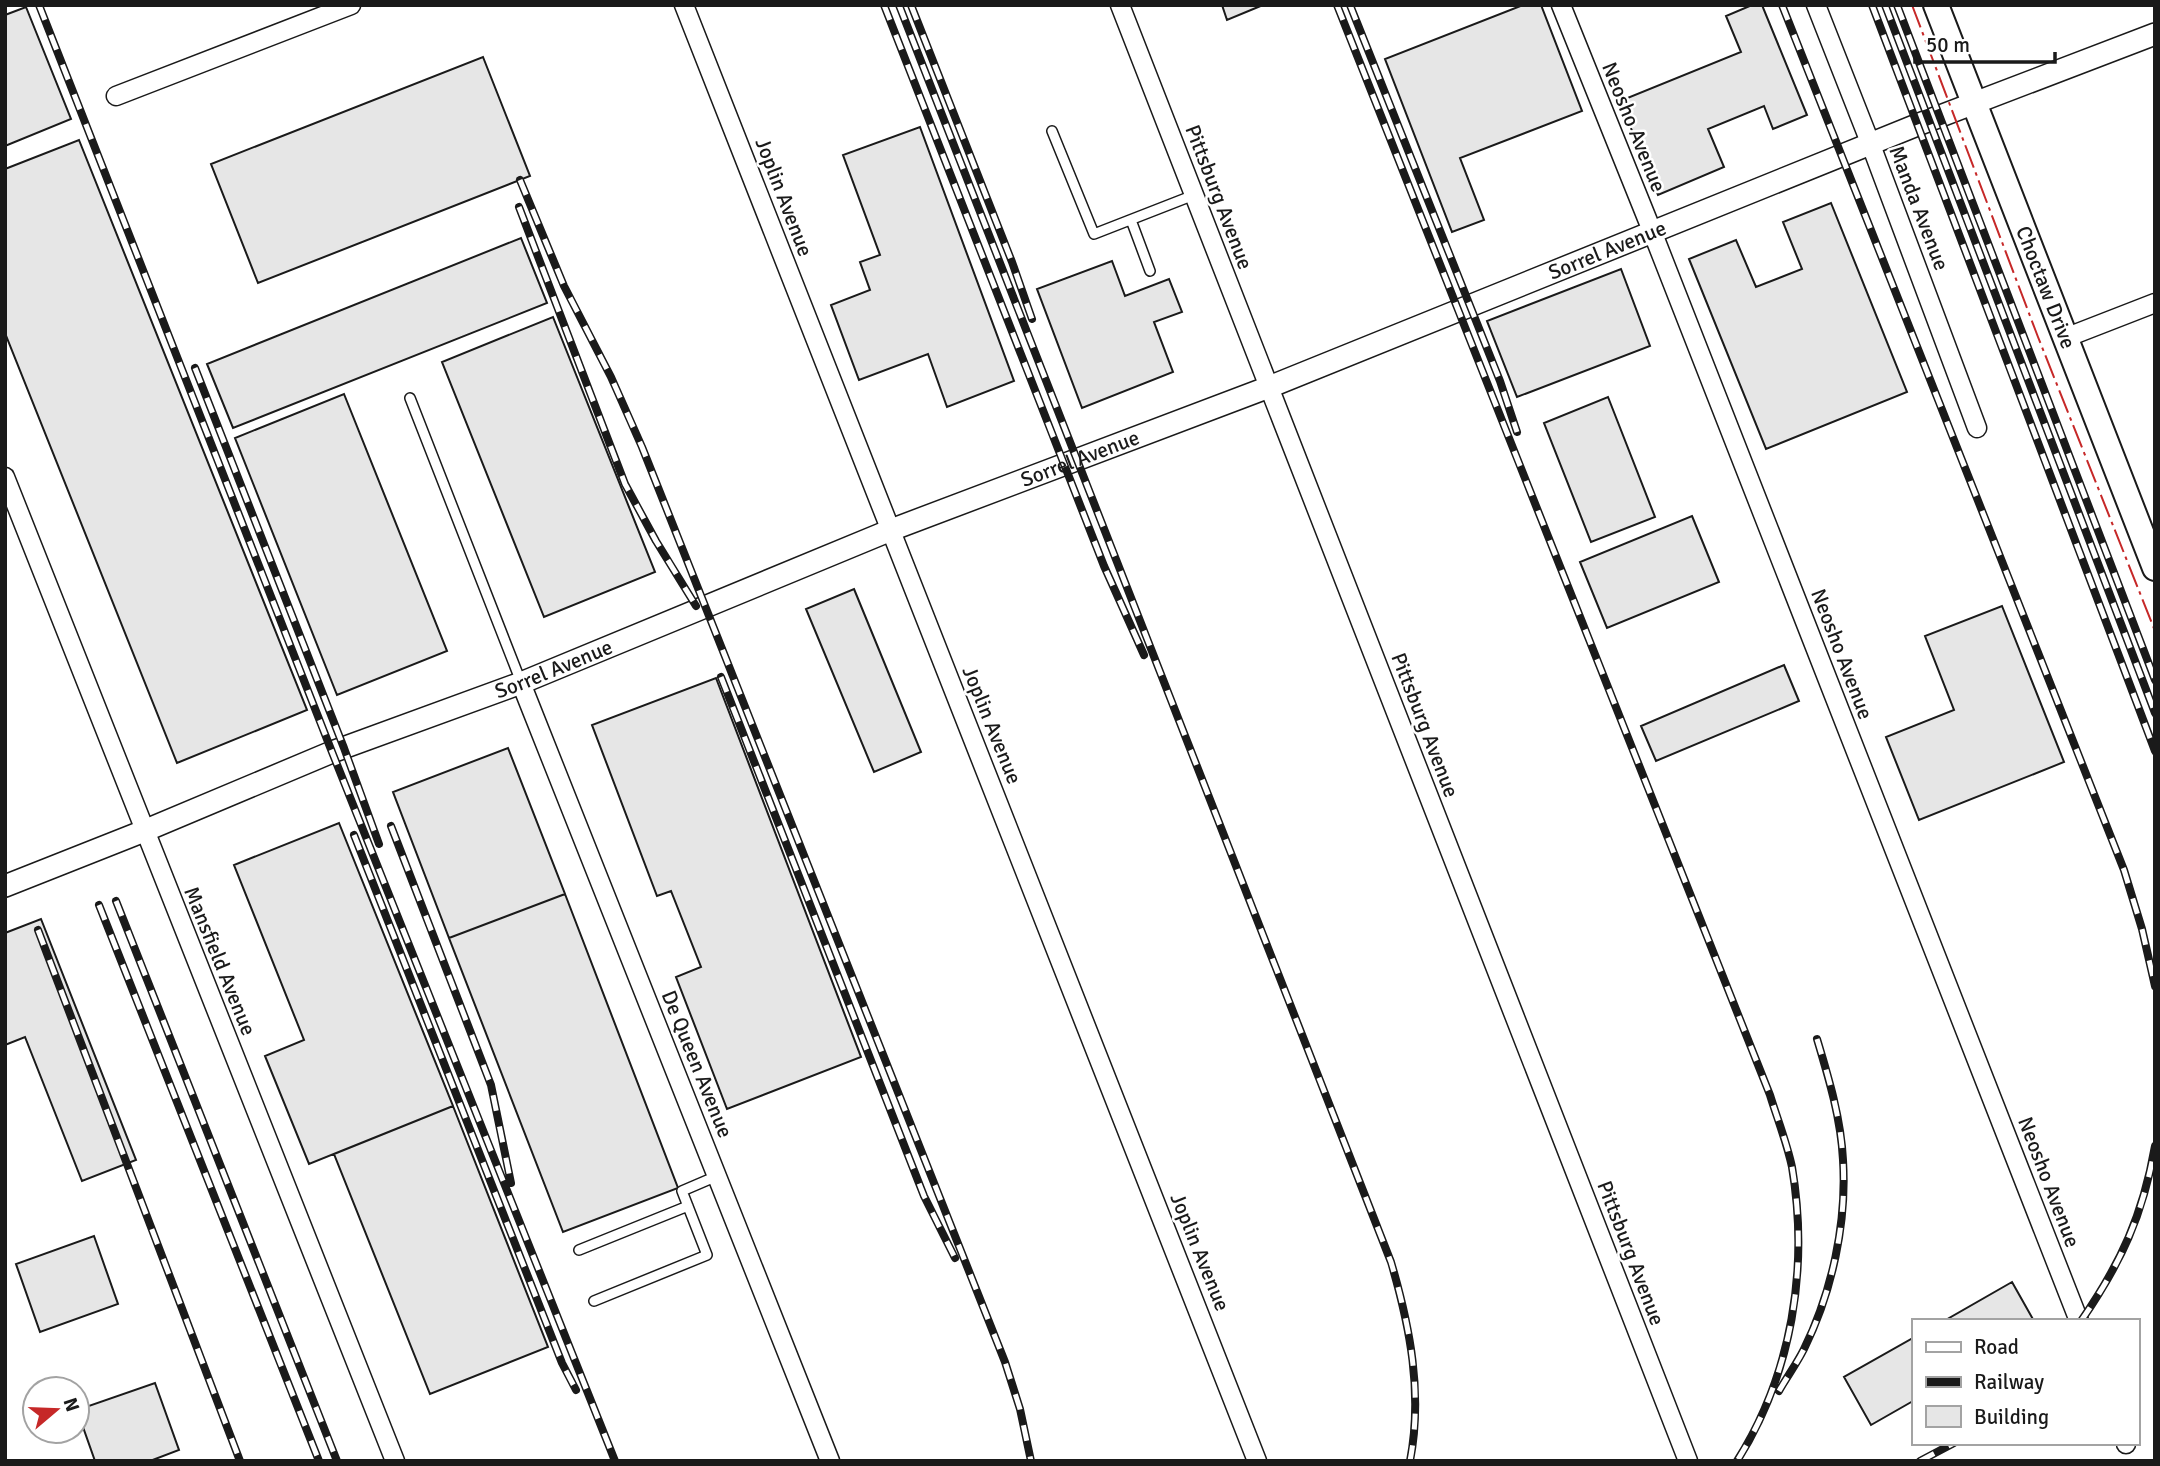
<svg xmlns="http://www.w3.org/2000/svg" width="2160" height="1466" viewBox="0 0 2160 1466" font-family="Signika,sans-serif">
<rect width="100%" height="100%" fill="#fff"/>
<path fill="#e6e6e6" stroke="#1a1a1a" stroke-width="2" d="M1222,5H1263L1227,20Z
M1523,5H1541L1582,111L1460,158L1484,220L1452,232L1385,59Z
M1752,5H1762L1807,115L1773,129L1764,106L1708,129L1724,167L1658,195L1620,101L1741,52L1726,16Z
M26,7L71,119L5,146V15Z
M483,57L530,176L258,283L211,164Z
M920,127L1014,381L947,407L928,354L859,380L831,305L870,290L860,262L880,255L843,155Z
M79,140L307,710L177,763L5,333V169Z
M1831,203L1907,392L1766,449L1689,259L1736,240L1756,287L1802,269L1783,222Z
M521,238L547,303L233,428L207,364Z
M1112,261L1125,296L1169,279L1182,312L1154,322L1173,372L1082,408L1037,289Z
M1621,269L1650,346L1517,397L1487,321Z
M553,317L655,572L544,617L442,362Z
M344,394L447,651L337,695L235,438Z
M1608,397L1655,517L1591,542L1544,423Z
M1692,516L1719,582L1607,628L1580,562Z
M854,589L921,752L874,772L806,609Z
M2002,606L2064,762L1919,820L1886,737L1954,710L1925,636Z
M1784,665L1799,701L1656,761L1641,726Z
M716,678L861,1057L727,1109L676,977L701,967L671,891L657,896L592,725Z
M508,748L565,894L449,938L393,792Z
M339,823L453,1106L309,1164L265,1056L304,1040L234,865Z
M565,894L678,1188L563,1232L449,938Z
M41,919L136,1160L82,1181L25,1037L5,1045V933Z
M453,1106L548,1347L430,1394L334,1154Z
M94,1236L118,1304L40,1332L16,1264Z
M2012,1282L2034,1321H1944Z
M1913,1338V1401L1871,1425L1844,1377Z
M155,1383L179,1450L150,1461H95L77,1410Z"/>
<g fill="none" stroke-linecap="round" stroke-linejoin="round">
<defs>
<path id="service" d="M1052,131L1094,234L1194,195
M1131,220L1150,271
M410,398L521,682
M579,1250L688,1206
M594,1301L707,1255L682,1191L717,1176"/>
<path id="minor" d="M684,5L1257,1461
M1120,5L1688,1461
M1561,5L1652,231L2079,1321
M1816,5L1871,145L1977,428
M116,96L351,5
M2065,338L2155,303
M5,477L395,1461
M521,683L830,1461
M2126,1443V1444"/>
<g id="tertiary">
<path id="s1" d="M5,886L144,831L332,752L521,683L891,530L1269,387L1917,125L2155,34"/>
</g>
<g id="secondary">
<path id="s2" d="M1936,5L2155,568"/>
</g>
</defs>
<use href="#service" stroke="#1a1a1a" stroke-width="12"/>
<use href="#minor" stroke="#1a1a1a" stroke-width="21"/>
<use href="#tertiary" stroke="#1a1a1a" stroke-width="24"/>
<use href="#secondary" stroke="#1a1a1a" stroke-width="28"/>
<use href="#service" stroke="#fff" stroke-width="9"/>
<use href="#minor" stroke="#fff" stroke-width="18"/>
<use href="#tertiary" stroke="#fff" stroke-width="21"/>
<use href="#secondary" stroke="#fff" stroke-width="24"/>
<defs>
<path id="rail" d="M39,5L332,752L615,1461
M884,5L1104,566L1144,655
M899,5L1391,1262C1410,1327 1423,1393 1410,1461
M911,5L1012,262L1032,319
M1337,5L1770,1095C1777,1118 1787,1143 1792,1167C1809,1268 1792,1374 1737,1461
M1350,5L1500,381L1517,432
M1782,5L2124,870L2142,929L2155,986
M1872,5L2155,751
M1885,5L2155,713
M1897,5L2155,680
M520,180L564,286L611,377L642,447L1005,1362L1020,1409L1031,1461
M519,207L625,484L656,541L696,606
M195,368L344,748L379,844
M721,677L924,1196L955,1258
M391,826L491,1085L511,1183
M354,835L562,1363L576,1390
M116,901L337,1461
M99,905L319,1461
M38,930L240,1461
M2081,1321C2121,1263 2143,1215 2155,1146
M1779,1391C1787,1377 1797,1363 1804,1349C1832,1292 1847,1223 1843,1160C1841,1119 1829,1079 1817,1039
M1920,1461L1954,1443"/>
</defs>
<use href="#rail" stroke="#1a1a1a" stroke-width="8"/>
<use href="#rail" stroke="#fff" stroke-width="5" stroke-dasharray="16" stroke-linecap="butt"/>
<path stroke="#c62828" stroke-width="2" stroke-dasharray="24 5 3.5 5" stroke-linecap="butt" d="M1912,5L2038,337L2155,631"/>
</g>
<g text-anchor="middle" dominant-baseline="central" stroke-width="5" stroke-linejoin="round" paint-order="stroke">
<g font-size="21" fill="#1a1a1a" stroke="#fff">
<text transform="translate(1634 127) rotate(68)">Neosho Avenue</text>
<text transform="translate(784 197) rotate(69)">Joplin Avenue</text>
<text transform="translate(1219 197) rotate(69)">Pittsburg Avenue</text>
<text transform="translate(1919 208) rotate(69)">Manda Avenue</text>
<text stroke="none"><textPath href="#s1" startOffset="1724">Sorrel Avenue</textPath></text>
<text stroke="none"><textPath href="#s2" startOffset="303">Choctaw Drive</textPath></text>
<text stroke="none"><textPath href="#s1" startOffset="1157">Sorrel Avenue</textPath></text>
<text transform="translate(1842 654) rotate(69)">Neosho Avenue</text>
<text stroke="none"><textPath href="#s1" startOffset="590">Sorrel Avenue</textPath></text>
<text transform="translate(992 725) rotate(68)">Joplin Avenue</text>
<text transform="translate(1425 725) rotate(69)">Pittsburg Avenue</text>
<text transform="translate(220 961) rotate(68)">Mansfield Avenue</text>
<text transform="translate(697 1064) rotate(68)">De Queen Avenue</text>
<text transform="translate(2049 1182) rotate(69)">Neosho Avenue</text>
<text transform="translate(1200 1252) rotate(68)">Joplin Avenue</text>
<text transform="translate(1631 1253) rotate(69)">Pittsburg Avenue</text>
</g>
</g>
<rect width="2160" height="1466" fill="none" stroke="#1a1a1a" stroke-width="14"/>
<rect x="1912" y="1319" width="228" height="126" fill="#ffffff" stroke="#a3a3a3" stroke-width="2"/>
<rect x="1926" y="1342" width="35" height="10" fill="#ffffff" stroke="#a3a3a3" stroke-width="2"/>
<text x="1974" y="1354" font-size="21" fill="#1a1a1a">Road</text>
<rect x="1926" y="1377" width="35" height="10" fill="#1a1a1a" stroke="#a3a3a3" stroke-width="2"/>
<text x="1974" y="1389" font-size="21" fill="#1a1a1a">Railway</text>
<rect x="1926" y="1406" width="35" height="21" fill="#e6e6e6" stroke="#a3a3a3" stroke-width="2"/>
<text x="1974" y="1424" font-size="21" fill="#1a1a1a">Building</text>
<g transform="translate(56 1410) rotate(71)"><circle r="33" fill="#ffffff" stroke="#a3a3a3" stroke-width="2"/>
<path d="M0-5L12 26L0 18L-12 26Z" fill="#c62828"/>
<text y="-10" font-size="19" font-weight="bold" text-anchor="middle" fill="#1a1a1a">N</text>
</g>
<path d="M1915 52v10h140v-10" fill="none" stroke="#1a1a1a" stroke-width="3.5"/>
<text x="1926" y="52" font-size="21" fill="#1a1a1a" stroke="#ffffff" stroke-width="5" paint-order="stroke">50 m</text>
</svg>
